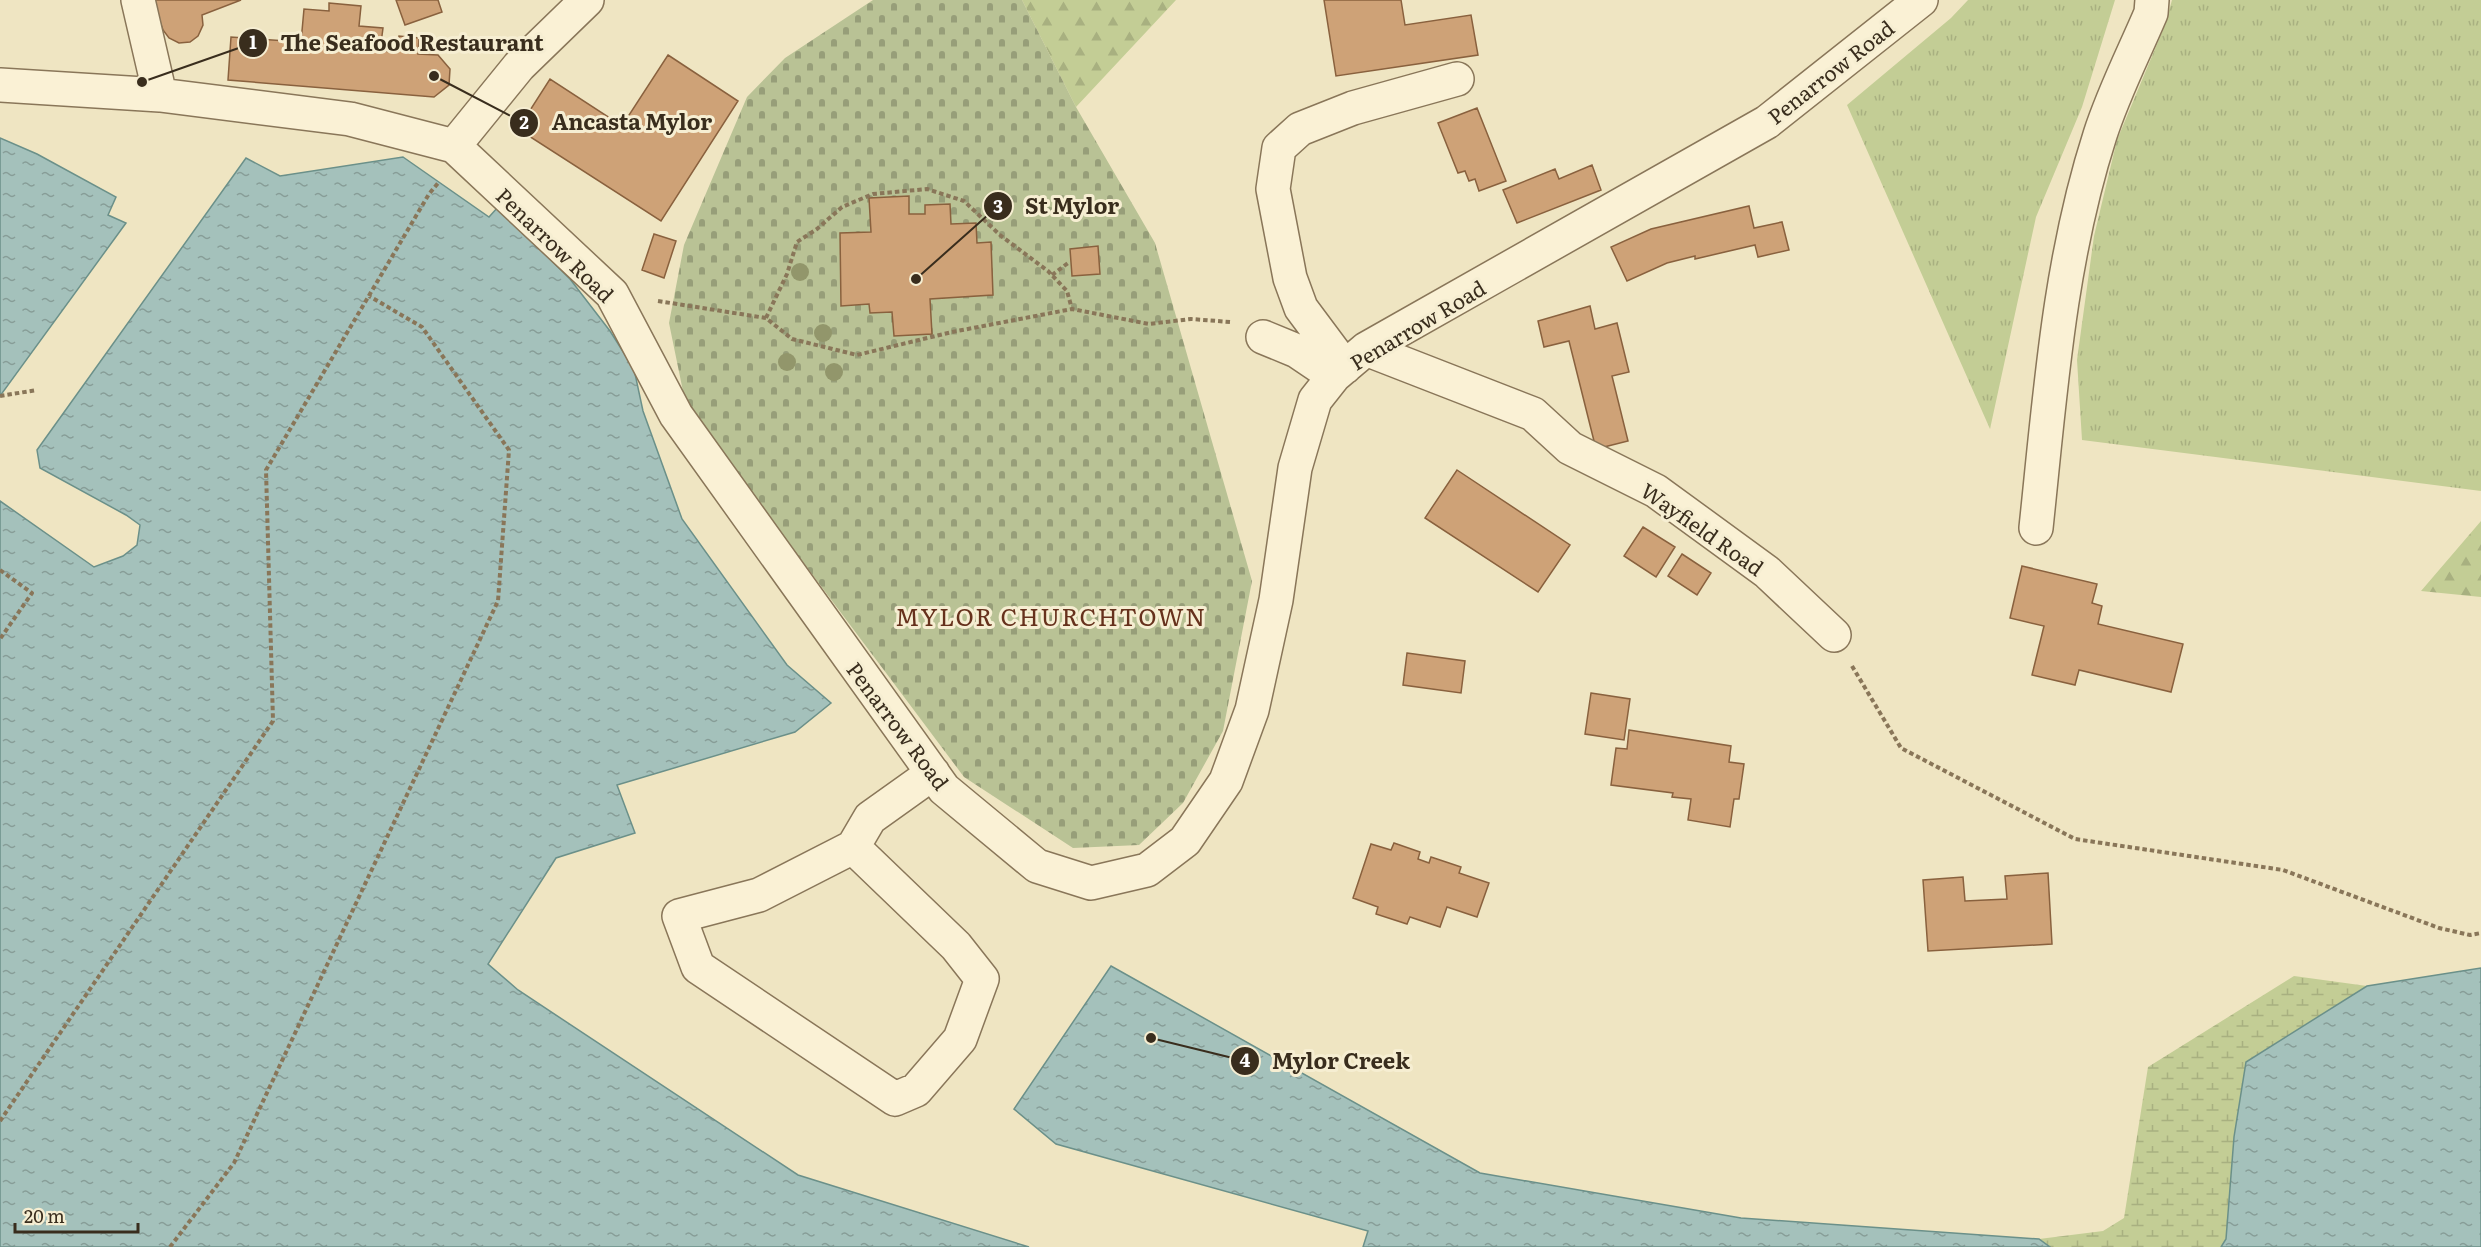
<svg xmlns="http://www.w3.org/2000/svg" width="2481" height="1247" viewBox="0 0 2481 1247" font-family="Literata,serif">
<defs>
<pattern id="grass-tufts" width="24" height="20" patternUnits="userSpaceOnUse" patternTransform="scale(1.5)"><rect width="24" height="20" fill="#c3cd95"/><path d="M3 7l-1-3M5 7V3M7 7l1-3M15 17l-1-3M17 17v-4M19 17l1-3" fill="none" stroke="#a8b080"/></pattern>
<pattern id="forest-firs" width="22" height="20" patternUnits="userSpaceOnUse" patternTransform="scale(1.5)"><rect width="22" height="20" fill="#c3cd95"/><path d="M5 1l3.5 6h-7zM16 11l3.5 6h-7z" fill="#a8b080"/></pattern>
<pattern id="wetland-marsh" width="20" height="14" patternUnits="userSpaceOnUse" patternTransform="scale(1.5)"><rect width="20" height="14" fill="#c3cd95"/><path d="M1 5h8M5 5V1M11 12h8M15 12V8" fill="none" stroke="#a8b080"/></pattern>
<pattern id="cemetery-stones" width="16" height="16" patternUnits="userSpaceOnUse" patternTransform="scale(1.5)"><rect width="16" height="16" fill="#b9c295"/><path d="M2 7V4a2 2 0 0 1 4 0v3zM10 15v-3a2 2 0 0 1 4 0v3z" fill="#979e79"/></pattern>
<pattern id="water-ripples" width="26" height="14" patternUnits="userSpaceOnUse" patternTransform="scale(1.5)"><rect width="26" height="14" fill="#a4c1bb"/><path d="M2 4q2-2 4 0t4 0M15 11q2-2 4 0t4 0" fill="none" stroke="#879d97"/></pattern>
</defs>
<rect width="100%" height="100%" fill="#efe5c2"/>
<path fill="url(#grass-tufts)" d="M1968,0H2115L2082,107L2036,217L1990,429L1847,105L1951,18Z
M2172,0H2481V491L2082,440L2077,360L2094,236L2117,140L2165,25Z"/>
<path fill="url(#forest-firs)" d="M1022,0H1176L1076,107Z
M2481,521V597L2421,591Z"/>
<path fill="url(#wetland-marsh)" d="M2294,976L2367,986L2246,1062L2234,1137L2226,1239L2221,1247H2050L2039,1239L2103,1231L2124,1218L2148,1067Z"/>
<path fill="url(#cemetery-stones)" d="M873,0H1022L1076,107L1155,243L1252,581L1223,731L1183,803L1139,845L1073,848L964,777L686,406L669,323L684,245L747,97L785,58Z"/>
<path fill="url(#water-ripples)" stroke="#6b9089" stroke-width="1.5" d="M0,138L37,154L116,197L108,215L126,223L0,396Z
M403,157L489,217L498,207L570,279L610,331L634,369L643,411L682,519L787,665L831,703L795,732L617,785L635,833L556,858L488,964L518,990L798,1175L1029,1247H0V501L94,567L123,556L137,545L140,525L126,515L40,468L37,450L246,158L280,176Z
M1111,966L1480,1173L1741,1218L2039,1239L2050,1247H1363L1368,1231L1056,1144L1014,1109Z
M2481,968V1247H2221L2226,1239L2234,1137L2246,1062L2367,986Z"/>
<path fill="#cea277" stroke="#89613e" stroke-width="1.5" d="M152,0H241L202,15L203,25L198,36L190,42L179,43L169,38L163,30Z
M396,0H438L442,12L405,25Z
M1324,0H1401L1405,25L1471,15L1478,55L1336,76Z
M329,3L361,6L359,26L383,28L380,51L398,52L399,36L419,38L418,54L438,55L450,69L449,85L434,97L228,80L231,37L301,42L304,9L329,11Z
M668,55L738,101L661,221L518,129L550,79L622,126Z
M1477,108L1506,181L1479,191L1475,179L1469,181L1465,171L1458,173L1438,123Z
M1592,165L1601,190L1517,223L1503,190L1555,169L1559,179Z
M909,196V214H925V205L950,204L951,224L976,223L977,243L991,242L993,295L930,299L932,334L894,336L892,312L870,313L869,304L841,306L840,233L871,232L869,198Z
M1749,206L1754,228L1782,222L1789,250L1758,257L1755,245L1695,259V256L1667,263L1627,281L1611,247L1651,229Z
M654,234L676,241L664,278L642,270Z
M1098,246L1100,274L1072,276L1070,249Z
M1590,306L1595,329L1617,323L1629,372L1612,376L1628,441L1596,449L1569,341L1544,347L1538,321Z
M1457,470L1570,545L1538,592L1425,518Z
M1643,527L1675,547L1656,577L1624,556Z
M1682,554L1711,573L1697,595L1668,576Z
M2022,566L2097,584L2092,603L2102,606L2098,624L2183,644L2171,692L2079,670L2075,685L2032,675L2044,626L2010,618Z
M1407,653L1465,661L1461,693L1403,685Z
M1591,693L1630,699L1624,740L1585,734Z
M1629,730L1731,746L1729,762L1744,764L1739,799H1734L1730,827L1688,820L1691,799L1672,797L1673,793L1611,785L1616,748L1627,749Z
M1394,843L1420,852L1418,859L1429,863L1431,857L1461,867L1459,873L1489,883L1477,917L1447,907L1440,927L1410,917L1407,924L1376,914L1378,907L1353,898L1371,844L1391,850Z
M2048,873L2052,944L1928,951L1923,880L1963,877L1965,901L2007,899L2005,876Z"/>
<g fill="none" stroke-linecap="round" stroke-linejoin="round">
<defs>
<path id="minor" d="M138,0L160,95
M0,85L160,95L350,119L454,146L612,294L676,415L944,789L1037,866L1091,883L1147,870L1185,841L1226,781L1252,710L1276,600L1295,468L1315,400L1334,376L1366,349L1767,122L1921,0
M454,146L519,66L587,0
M1263,337L1297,351L1334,376
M1366,349L1533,414L1570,448L1656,491L1767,572L1834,635
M1345,367L1301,308L1290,278L1273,189L1279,148L1300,129L1353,108L1457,79
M2036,528C2050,396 2059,262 2100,135C2113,94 2134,53 2151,13L2152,0
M853,847L956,946L982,979L960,1039L916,1090L895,1099L698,967L679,916L759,895L853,847L870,818L933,773"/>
</defs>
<use href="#minor" stroke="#897659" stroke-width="36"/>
<path stroke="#897659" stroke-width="4" stroke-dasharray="4.5 3" stroke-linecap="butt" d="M1052,275L1068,263
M658,301L766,318L792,339L857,355L952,332L1072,309L1149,324L1191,319L1230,322
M766,318L787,274L797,242L817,229L842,207L873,194L927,189L964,201L1000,235L1048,271L1067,291L1072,309
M0,396L37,390
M0,570L32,593L0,639
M1852,666L1901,748L2075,839L2283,870L2439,928L2470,935L2481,933
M0,1121L273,721L266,470L429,194L439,182
M170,1247L234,1163L498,601L509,450L422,327L369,296"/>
<use href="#minor" stroke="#faf1d5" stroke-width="33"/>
</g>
<g fill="#92966b">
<circle cx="800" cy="272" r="9"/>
<circle cx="823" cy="333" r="9"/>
<circle cx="787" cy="362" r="9"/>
<circle cx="834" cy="372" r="9"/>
</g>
<g text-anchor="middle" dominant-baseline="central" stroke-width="6" stroke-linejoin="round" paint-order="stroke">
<g font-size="21" fill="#392d1d" stroke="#f6eed2">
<text transform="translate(1830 71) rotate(-38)">Penarrow Road</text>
<text transform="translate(556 244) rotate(44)">Penarrow Road</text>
<text transform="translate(1417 324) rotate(-31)">Penarrow Road</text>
<text transform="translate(1703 528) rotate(35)">Wayfield Road</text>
<text transform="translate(899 725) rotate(53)">Penarrow Road</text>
</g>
<g font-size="24" letter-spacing="1.5" fill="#66311c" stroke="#f6eed2">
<text x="1051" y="615">MYLOR CHURCHTOWN</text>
</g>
</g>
<path fill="none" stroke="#392d1d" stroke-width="2" d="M142 82L253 43M434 76L524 123M916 279L998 206M1151 1038L1245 1061"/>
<g fill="#392d1d" stroke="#f6eed2" stroke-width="2">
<circle cx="142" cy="82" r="6"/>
<circle cx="434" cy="76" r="6"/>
<circle cx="916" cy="279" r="6"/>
<circle cx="1151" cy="1038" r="6"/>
<circle cx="253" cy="43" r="15"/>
<circle cx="524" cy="123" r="15"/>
<circle cx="998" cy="206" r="15"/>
<circle cx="1245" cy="1061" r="15"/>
</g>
<g font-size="18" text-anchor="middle" font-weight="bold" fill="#fff">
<text x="253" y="49">1</text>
<text x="524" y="129">2</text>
<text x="998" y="213">3</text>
<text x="1245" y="1067">4</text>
</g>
<g font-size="22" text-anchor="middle" font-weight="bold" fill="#392d1d" stroke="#f6eed2" stroke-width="6" stroke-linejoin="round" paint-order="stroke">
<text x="412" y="51">The Seafood Restaurant</text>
<text x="632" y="130">Ancasta Mylor</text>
<text x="1072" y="214">St Mylor</text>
<text x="1341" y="1069">Mylor Creek</text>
</g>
<path d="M15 1223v9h123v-9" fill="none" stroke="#392d1d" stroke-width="3"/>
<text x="24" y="1223" font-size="18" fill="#392d1d" stroke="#f6eed2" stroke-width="4.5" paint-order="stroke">20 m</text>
</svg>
